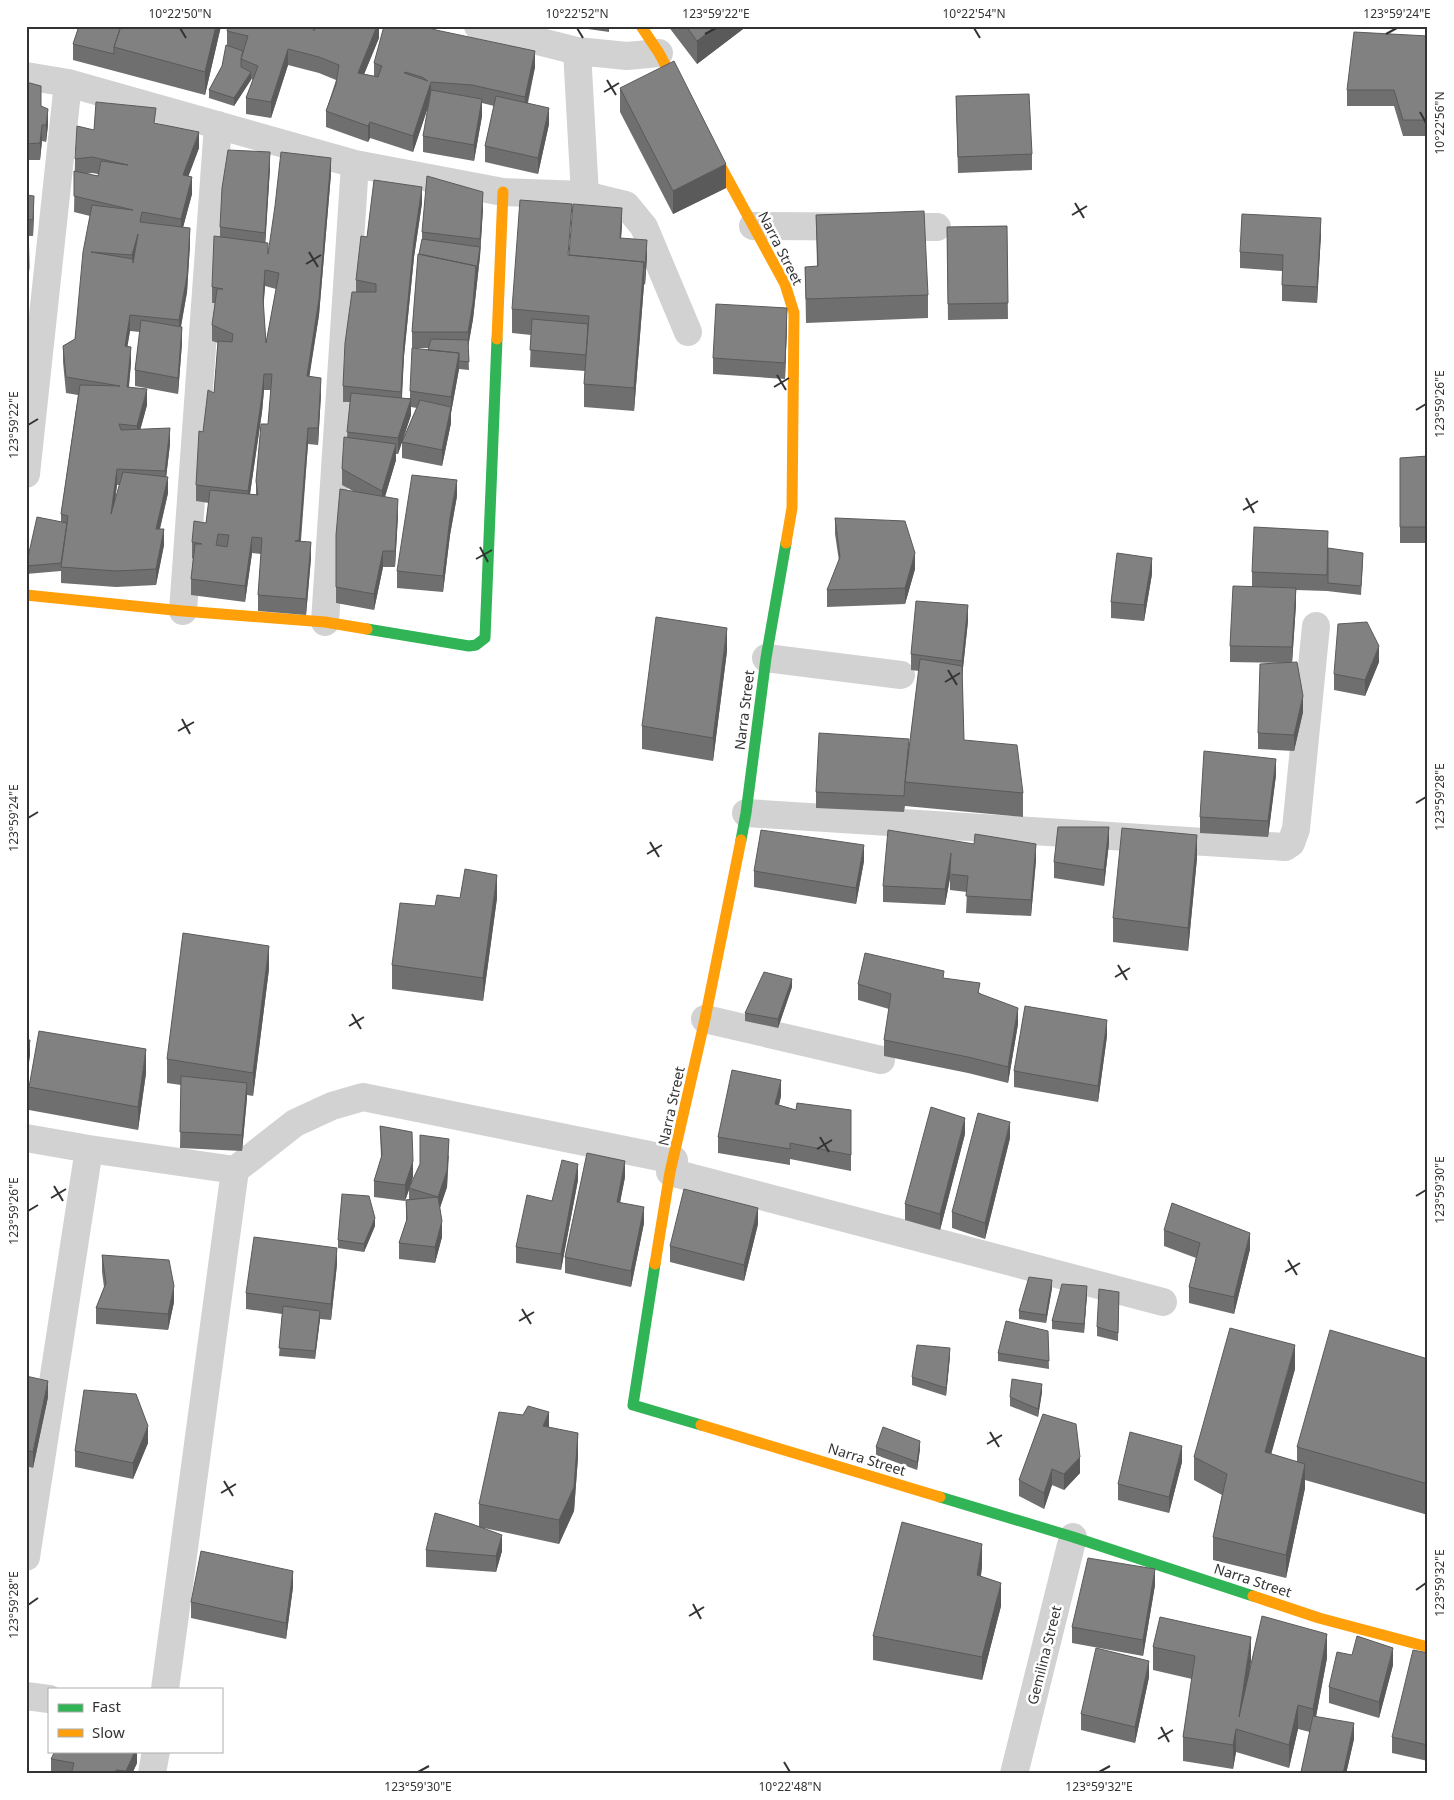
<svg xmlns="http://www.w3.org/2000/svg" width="1454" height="1800" viewBox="0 0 1454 1800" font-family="'Noto Sans',sans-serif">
<rect width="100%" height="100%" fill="#fff"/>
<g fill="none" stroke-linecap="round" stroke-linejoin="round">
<path stroke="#d2d2d2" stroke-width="28" d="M478,26L577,51L627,56L659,53
M577,51L585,195
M26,76L68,83L355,164L503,192L585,195L626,205L644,227L688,332
M753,226L937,227
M26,474L68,83
M183,611L218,125
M325,622L355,164
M766,658L901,675
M746,813L1285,847L1291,843L1296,829L1316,626
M705,1019L881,1060
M26,1138L89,1149L235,1170L295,1123L332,1106L363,1097L674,1160
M670,1172L1163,1302
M26,1557L89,1149
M165,1689L235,1170
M26,1696L49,1699
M152,1773L156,1751
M1014,1774L1073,1537"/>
<path stroke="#30b455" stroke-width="11" d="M367,629L469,646L476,645L485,638L497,339
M741,840L746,813L766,658L786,543
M655,1264L633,1405L701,1425
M940,1497L1073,1537L1253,1596"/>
<path stroke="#ff9f0a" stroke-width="11" d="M641,26L659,53L683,98
M708,143L785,284L794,313L792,508L786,543
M497,339L503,192
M26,595L183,611L325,622L367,629
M655,1264L670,1172L705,1019L741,840
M701,1425L940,1497
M1253,1596L1319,1618L1428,1647"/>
</g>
<path fill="#6f6f6f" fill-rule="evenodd" d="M79,26H221L205,95L73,60V44Z
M379,26V38L364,74L374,76V63L535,67L528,103L549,124L538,174L485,162V146L494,106L482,103V116L474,161L423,152V136L430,101L413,152L370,138L368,142L326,127V111L336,80L319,73L288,65L271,118L246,114V98L253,80L251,79L234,106L209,98V90L222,66L227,45V31L313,29L314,31Z
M567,26H609V32Z
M668,26H747L697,64Z
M1428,36V136H1403L1394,106H1347V90Z
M26,82L41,106L48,125L46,142L42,141L40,160H26Z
M620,88L726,188L673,214L620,112Z
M956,96L1032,154V170L958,173Z
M156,123L199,148L188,176L192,194L183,227L190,244L187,292L181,327L182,343L178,394L135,386V370L140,332L130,331L127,346L131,363L129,387L147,405L140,430L170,444L166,477L168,493L160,529L164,545L156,585L116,587L61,583V571L26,574V566L61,522V514L78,395L66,393L63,362V346L75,339L90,216L74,212L75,159L94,130ZM92,173L98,174V176L86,174ZM117,485H120L115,500Z
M270,168L265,243L268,253L331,174L319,315L309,376L321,394L318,445L308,444L301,541L311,558L306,615L258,611V595L261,554L252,553L245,602L191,595V579L193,559L192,558V542L206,523L209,503L196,501V485L203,432L214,393L218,343L212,341V325L215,303H212V287L220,237V227ZM265,286L276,289L266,343L263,308ZM264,390H271L268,424L256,481V495L250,494L262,412Z
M26,195L34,212L33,236H28L29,283L26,311Z
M422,203L414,257L404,356L402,398H410V391L429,348H412V332L419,254L422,239V232L483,208L480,256L473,319L468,346L469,370L459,369L451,413V423L442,466L402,458V442L417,408L411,407V415L398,454H396V460L385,496L398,515L395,567H383L374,610L336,603V535L353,491L342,485V469L347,437L350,402H343V386L356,292V280L367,237Z
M816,215L928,295V318L806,323L805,267H817Z
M622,224L621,238L647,256L645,285L644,284L634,411L584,407V384L585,371L530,367L531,335L512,333V309Z
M1007,226L1008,319L948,320L947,227Z
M1321,234L1317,303L1282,301V271L1240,268V252Z
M787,324L785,379L713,374V358Z
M1428,456V543H1400V458Z
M457,496L450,535L443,592L397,588V571Z
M835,518L915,569L905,604L827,607V590L839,561L835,534Z
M1328,548L1363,561L1361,595L1327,591L1296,590V604L1292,663L1303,712L1294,751L1258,749V733L1287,663L1230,662V646L1252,587V572Z
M1152,574L1144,621L1111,618V602Z
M1428,603V717H1427L1426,627Z
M968,621L962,677L964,740L1023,793V817L905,806L904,812L816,808V792L909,748L919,671L911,670V654Z
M727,651L713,761L642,749V726Z
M1379,662L1365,696L1334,690V674Z
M1276,775L1268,837L1200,833V817Z
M1109,843L1104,886L1054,878V862Z
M1197,858L1188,951L1113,942V918Z
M1036,860L1031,916L966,913L967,892L950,890V878L945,905L883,902V886Z
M864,861L856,904L754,887V871Z
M460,898H497L483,1001L392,989V965L435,906Z
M269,969L253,1096L247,1095L242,1151L180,1148L181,1085L167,1083V1059Z
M944,978L980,993L1018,1024L1008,1083L968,1073L884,1056V1040L889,1009L858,1000V984Z
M792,987L778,1028L745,1021V1013Z
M1107,1036L1098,1102L1014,1087V1071Z
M146,1073L138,1130L29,1110V1087Z
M781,1096L779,1105L796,1110H851V1171L790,1159V1165L718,1153V1137Z
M380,1126L413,1177L411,1183L449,1155L447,1187L440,1208L442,1237L435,1263L399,1259V1243L406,1222V1200L409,1199V1190L405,1201L374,1197V1181L381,1158Z
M965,1134L940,1230L905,1220V1204Z
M1010,1138L985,1239L952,1228V1212Z
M625,1177L620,1202L644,1223L631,1287L565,1273V1257Z
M578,1180L561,1270L516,1263V1247L552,1201Z
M758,1224L744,1281L670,1262V1246Z
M375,1226L364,1252L338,1248V1240Z
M1164,1230L1250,1249L1234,1314L1189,1303V1287L1196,1258L1164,1246Z
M102,1255L174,1302L168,1330L96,1324V1308L104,1287L102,1272Z
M337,1264L331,1320L320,1319L315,1359L279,1356L282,1314L246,1309V1293Z
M1052,1288L1046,1323L1019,1319V1311Z
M1119,1292L1118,1341L1097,1336V1327Z
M1087,1294L1084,1333L1052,1329V1321Z
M1048,1331L1049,1369L998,1361V1353Z
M950,1356L946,1396L912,1385V1377Z
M1428,1359V1515L1305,1480V1488L1286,1578L1213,1560V1537L1222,1495L1194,1480V1457L1295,1369L1271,1454L1297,1462V1447Z
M26,1376L48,1397L33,1468L26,1466Z
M1042,1392L1038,1417L1010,1406V1397Z
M1043,1414L1080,1473L1064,1490L1052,1485L1044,1509L1019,1496V1480Z
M549,1427L578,1457L574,1511L559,1544L484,1528L502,1551L496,1572L426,1567V1550L479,1526V1504Z
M148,1443L133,1479L75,1467V1451Z
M876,1447L920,1449L917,1470L876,1455Z
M1182,1462L1169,1513L1118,1500V1484Z
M982,1567L981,1576L1001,1606L982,1680L873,1660V1636Z
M1155,1585L1143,1656L1072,1643V1627Z
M293,1587L286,1639L191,1618V1602Z
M1153,1647L1251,1661L1249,1673L1327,1658L1316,1717L1354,1739L1346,1774H1301L1310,1732L1298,1729L1289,1768L1236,1752L1233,1769L1183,1761V1737L1192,1679L1153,1670Z
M1428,1653V1761L1392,1753V1737Z
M1352,1655L1393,1665L1379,1718L1329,1703V1687Z
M1149,1677L1135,1743L1081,1730V1714Z
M51,1759L137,1763L132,1774H51Z"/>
<path fill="#5a5a5a" d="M216,26H221L205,95V72Z
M377,26H379V38L358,89V73Z
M716,26H747L697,64V41Z
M288,49V65L271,118V102Z
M535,51V67L525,113V97Z
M251,72V80L234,106V98Z
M431,82V98L413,152V136Z
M482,99V116L474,161V145Z
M549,108V124L538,174V158Z
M48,109V125L46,142V125Z
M370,122V138L368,142V126Z
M42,125V141L40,160V143Z
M199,132V148L183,191V175Z
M270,152V168L265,249V233Z
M331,158V174L319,315L307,392V376Z
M726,164V188L673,214V191Z
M192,177V194L181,235V219Z
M422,187V203L414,257L404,356L401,408V392L404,340L414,241Z
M483,192V208L480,256L473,319L468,348V332L480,247Z
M34,196V212L33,236V220Z
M622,208V224L620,254V238Z
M1321,218V234L1317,303V287Z
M190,228V244L187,292L179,336V320Z
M138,234L132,271V255Z
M647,240V256L645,285V268Z
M644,262V285L634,411V388Z
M29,267V283L26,311V295Z
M265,270V286L263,314V298Z
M787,308V324L785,379V363Z
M28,313V329L26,346V330Z
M130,315V331L125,362V346Z
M182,327V343L178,394V378Z
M131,347V363L127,403V387Z
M459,353V369L451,413V423L442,466V450L451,407V397Z
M264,374V390L262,412L248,507V491Z
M321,378V394L318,445V428Z
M147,389V405L137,442V426Z
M411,399V415L398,454V438Z
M170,428V444L165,487V471Z
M308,428V444L299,556V540Z
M396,444V460L382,507V491Z
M117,469V485L111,531V514Z
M168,477V493L156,545V529Z
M457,480V496L450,535L443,592V576L450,518Z
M398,499V515L395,567V551Z
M164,529V545L156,585V569Z
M252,537V553L245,602V586Z
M311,542V558L306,615V599Z
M383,551V567L374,610V594Z
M915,553V569L905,604V588Z
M1152,558V574L1144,621V605Z
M1296,588V604L1292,663V647Z
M968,605V621L962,677V661Z
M727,628V651L713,761V738Z
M1379,646V662L1365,696V680Z
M1303,696V712L1294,751V735Z
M1276,759V775L1268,837V821Z
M1109,827V843L1104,886V870Z
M1197,835V858L1188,951V928Z
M1036,844V860L1031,916V900Z
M864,845V861L856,904V888Z
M951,853L950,878L945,905V889Z
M497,875V898L483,1001V978Z
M269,946V969L253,1096V1073Z
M792,979V987L778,1028V1019Z
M1018,1008V1024L1008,1083V1067Z
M1107,1020V1036L1098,1102V1086Z
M30,1040V1056L26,1083V1067Z
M146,1049V1073L138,1130V1107Z
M781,1080V1096L775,1120V1104Z
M247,1083V1099L242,1151V1135Z
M965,1118V1134L940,1230V1214Z
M1010,1122V1138L985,1239V1223Z
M449,1139L447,1187L438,1213V1197Z
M413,1161V1177L405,1201V1185Z
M625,1161V1177L617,1218V1202Z
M578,1164V1180L561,1270V1254Z
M644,1207V1223L631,1287V1271Z
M758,1208V1224L744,1281V1265Z
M375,1218V1226L364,1252V1244Z
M442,1221V1237L435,1263V1247Z
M1250,1233V1249L1234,1314V1297Z
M337,1248V1264L331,1320V1304Z
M1052,1280V1288L1046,1323V1315Z
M174,1286V1302L168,1330V1314Z
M1087,1286V1294L1084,1333V1324Z
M320,1311V1319L315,1359V1351Z
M1295,1345V1369L1265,1476V1452Z
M950,1348V1356L946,1396V1388Z
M48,1381V1397L33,1468V1452Z
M1042,1384V1392L1038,1417V1409Z
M549,1412V1436L543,1426Z
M148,1426V1443L133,1479V1463Z
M578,1433V1457L574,1511L559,1544V1520Z
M920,1441V1449L917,1470V1462Z
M1182,1446V1462L1169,1513V1497Z
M1080,1457V1473L1064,1490V1474Z
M1305,1464V1488L1286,1578V1555Z
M1052,1469V1485L1044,1509V1493Z
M502,1535V1551L496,1572V1556Z
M982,1544V1567L977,1599V1575Z
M1155,1569V1585L1143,1656V1640Z
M293,1571V1587L286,1639V1623Z
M1001,1583V1606L982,1680V1657Z
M1327,1634V1658L1313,1732V1709Z
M1251,1637V1661L1240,1730L1239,1717Z
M1393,1648V1665L1379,1718V1702Z
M1149,1661V1677L1135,1743V1727Z
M1298,1705V1729L1289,1768V1745Z
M1354,1723V1739L1346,1774H1343Z
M1236,1729V1752L1233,1769V1745Z
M135,1751H137V1763L132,1774H126V1771Z"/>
<path fill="#818181" stroke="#5a5a5a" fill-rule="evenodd" d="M79,26H121L114,47V54L73,44Z
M121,26H216L205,72L114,47Z
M228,26H312L314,31L316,26H377L358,73L378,77L382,66L374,63L384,26H423L436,30L535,51L525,97L472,85L431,82L413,136L370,122L368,126L326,111L336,84L339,65L319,57L288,49L271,102L246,98L258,66L241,59L248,36L227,31ZM405,72L422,77L428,81L404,73Z
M686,26H716L697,41Z
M1354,32L1428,36V120H1403L1394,90H1347Z
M226,45L243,51L241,59V67L251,72L234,98L209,90L222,66Z
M674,61L726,164L673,191L620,88Z
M26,82L41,86V106L48,109L46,125H42L40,143L26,144Z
M431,90L482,99L474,145L423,136Z
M1029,94L1032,154L958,157L956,96Z
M496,96L549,108L538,158L485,146Z
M96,102L156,108L154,123L199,132L183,175L192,177L181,219L142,212L140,222L190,228L187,276L179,320L130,315L125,346L131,347L127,387L147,389L137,426L119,424L121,430L170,428L165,471L117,469L111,514L123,472L168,477L156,529H164L156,569L116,571L61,567L68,516L61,514L80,385L120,386L66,377L63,346L75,339L83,252L92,205L133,210L74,196V171L98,176L101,161L128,165L92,157L75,159L77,126L94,130ZM138,234L133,263V259L91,252L132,255Z
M228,150L270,152L265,233L220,227L222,188Z
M281,152L331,158L319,299L307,376L321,378L318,428H308L299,540L295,541L311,542L306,599L258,595L262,538L252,537L245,586L191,579L195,544H202L192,542L194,521L206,523L210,490L258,495L256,481L261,424H268L272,374H264L262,396L248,491L196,485L199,431L203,432L208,390L214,393L218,341L232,342L233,334L212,325L217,289H223L212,287L214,236L268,243V254L275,206ZM265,270L279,273L266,343L263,298ZM218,534L229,535L227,547L216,545Z
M427,176L483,192L480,239L422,232Z
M374,180L422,187L414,241L404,340L401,392L343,386L345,343L352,292H376V284L356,280L361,236L367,237Z
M26,195L34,196L33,220L28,219L29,267L26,295Z
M520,200L572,204L568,255L644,262L634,388L584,384L589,316L512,309Z
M573,204L622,208L620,238L647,240L645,268H644V262L569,255Z
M924,211L928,295L806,299L805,267L818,266L816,215Z
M1242,214L1321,218L1317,287L1282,285L1283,255L1240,252Z
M1007,226L1008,303L948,304L947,227Z
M422,239L480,247L476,274V266L419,254Z
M418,254L476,266L473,303L468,332H412Z
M716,304L787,308L785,363L713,358Z
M26,313H28L26,330Z
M532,319L588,324L586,355L530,350Z
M141,320L182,327L178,378L135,370Z
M431,339L468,340L469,362L459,361V353L428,350Z
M412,348L459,353L451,397L410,391Z
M351,393L411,399L398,438L347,432Z
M420,400L451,407L442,450L402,442Z
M344,437L396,444L382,491L342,469Z
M1428,456V527H1400V458Z
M412,475L457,480L450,518L443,576L397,571Z
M340,489L398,499L395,551H383L374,594L336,587V535Z
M37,517L67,523L61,563L26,566Z
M835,518L905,521L915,553L905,588L827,590L840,557Z
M1254,527L1328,531L1327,575L1252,572Z
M1328,548L1363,553L1361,586L1328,583Z
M1117,553L1152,558L1144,605L1111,602Z
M1233,586L1296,588L1292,647L1230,646Z
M916,601L968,605L962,661L911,654Z
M1428,603V693H1427L1426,604Z
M656,617L727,628L713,738L642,726Z
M1367,622L1379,646L1365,680L1334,674L1338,624Z
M920,659L962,666L964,740L1017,745L1023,793L905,782Z
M1297,662L1303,696L1294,735L1258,733L1260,664Z
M819,733L909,739L905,782L904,796L816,792Z
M1204,751L1276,759L1268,821L1200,817Z
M1058,827H1109L1104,870L1054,862Z
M1122,828L1197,835L1188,928L1113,918Z
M761,830L864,845L856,888L754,871Z
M888,830L974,844L975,834L1036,844L1031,900L966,896L968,876L950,874L951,853L945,889L883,886Z
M465,869L497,875L483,978L392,965L400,903L435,906L437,895L460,898Z
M183,933L269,946L253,1073L167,1059Z
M865,953L944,971L943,978L980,983L978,993L1018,1008L1008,1067L968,1057L884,1040L891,994L858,984Z
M764,972L792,979L778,1019L745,1013Z
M1025,1006L1107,1020L1098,1086L1014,1071Z
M39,1031L146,1049L138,1107L29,1087Z
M26,1040H30L26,1067Z
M732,1070L781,1080L775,1104L796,1110L797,1103L851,1110V1155L790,1143V1149L718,1137Z
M181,1076L247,1083L242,1135L180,1132Z
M931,1107L965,1118L940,1214L905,1204Z
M978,1113L1010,1122L985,1223L952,1212Z
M380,1126L412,1132L413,1161L405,1185L374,1181L382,1155Z
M420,1135L449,1139L447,1171L438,1197L442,1221L435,1247L399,1243L407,1219L406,1200L438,1197L409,1188L420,1164Z
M587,1153L625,1161L617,1202L644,1207L631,1271L565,1257Z
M562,1160L578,1164L561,1254L516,1247L527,1195L552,1201Z
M684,1189L758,1208L744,1265L670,1246Z
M342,1194L369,1196L375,1218L364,1244L338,1240Z
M1172,1203L1250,1233L1234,1297L1189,1287L1200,1243L1164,1230Z
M254,1237L337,1248L331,1304L246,1293Z
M102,1255L169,1260L174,1286L168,1314L96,1308L106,1283Z
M1029,1277L1052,1280L1046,1315L1019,1311Z
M1062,1284L1087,1286L1084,1324L1052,1321Z
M1099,1289L1119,1292L1118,1333L1097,1327Z
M283,1306L320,1311L315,1351L279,1348Z
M1006,1321L1048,1331L1049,1361L998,1353Z
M1230,1328L1295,1345L1265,1452L1305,1464L1286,1555L1213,1537L1227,1474L1194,1457Z
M1330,1330L1428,1359V1484L1297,1447Z
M917,1345L950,1348L946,1388L912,1377Z
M26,1376L48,1381L33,1452L26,1450Z
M1012,1379L1042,1384L1038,1409L1010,1397Z
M84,1390L136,1394L148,1426L133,1463L75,1451Z
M528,1406L549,1412L543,1426L578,1433L574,1487L559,1520L479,1504L499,1412L523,1415Z
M1043,1414L1076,1424L1080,1457L1064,1474L1052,1469L1044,1493L1019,1480Z
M883,1427L920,1441L917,1462L876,1447Z
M1130,1432L1182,1446L1169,1497L1118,1484Z
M435,1513L472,1524L502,1535L496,1556L426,1550Z
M902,1522L982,1544L977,1575L1001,1583L982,1657L873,1636Z
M201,1551L293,1571L286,1623L191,1602Z
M1088,1558L1155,1569L1143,1640L1072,1627Z
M1262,1616L1327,1634L1313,1709L1298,1705L1289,1745L1236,1729L1233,1745L1183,1737L1195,1656L1153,1647L1160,1617L1251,1637L1239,1717Z
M1357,1636L1393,1648L1379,1702L1329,1687L1337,1652L1352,1655Z
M1096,1648L1149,1661L1135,1727L1081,1714Z
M1413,1650L1428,1653V1745L1392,1737Z
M1313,1716L1354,1723L1343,1774H1312L1301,1772Z
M55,1751H135L126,1771L116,1770V1774H71L74,1763L51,1759Z"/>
<path fill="none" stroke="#333" stroke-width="2" d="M180,28L186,38M577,28L583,38M974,28L980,38M705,34L716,28M1386,34L1397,28M607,80L616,95M604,92L619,83M1420,112L1426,123M1075,203L1084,218M1072,215L1087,206M309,252L318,267M306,264L321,255M777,375L786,390M774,387L789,378M1416,410L1426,404M28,425L38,419M1246,498L1254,513M1243,510L1258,501M480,547L488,562M476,559L492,550M948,670L957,685M945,682L960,673M182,719L190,734M178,731L194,722M1416,803L1426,797M28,818L38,812M650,842L659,857M647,854L662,845M1118,965L1127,980M1115,977L1130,968M352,1014L361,1029M349,1026L364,1017M820,1137L829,1152M817,1149L832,1140M54,1186L63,1201M1416,1196L1426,1190M51,1198L66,1189M28,1211L38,1205M1288,1260L1297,1275M1285,1272L1300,1263M522,1309L531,1324M519,1321L534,1312M990,1432L999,1447M987,1444L1002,1435M224,1481L233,1496M221,1493L236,1484M1416,1590L1426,1583M693,1604L701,1619M28,1605L38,1598M689,1616L704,1607M1161,1727L1169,1742M1158,1739L1173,1730M784,1762L790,1772M418,1772L429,1766M1099,1772L1110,1766"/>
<g text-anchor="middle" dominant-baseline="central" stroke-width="5" stroke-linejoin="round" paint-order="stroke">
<g font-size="14" fill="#333" stroke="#fff">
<text transform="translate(781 248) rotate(63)">Narra Street</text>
<text transform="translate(744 710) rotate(-83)">Narra Street</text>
<text transform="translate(671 1106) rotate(-78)">Narra Street</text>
<text transform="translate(867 1459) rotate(17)">Narra Street</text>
<text transform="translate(1253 1580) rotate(18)">Narra Street</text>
<text transform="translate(1044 1655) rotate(-76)">Gemilina Street</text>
</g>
</g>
<rect width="1454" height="1800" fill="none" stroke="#ffffff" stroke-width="55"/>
<rect x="48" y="1688" width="175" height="65" fill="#ffffff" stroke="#adadad"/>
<rect x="58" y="1704" width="25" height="8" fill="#30b455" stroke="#adadad"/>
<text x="92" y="1712" font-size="15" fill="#333333">Fast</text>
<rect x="58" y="1729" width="25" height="8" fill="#ff9f0a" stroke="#adadad"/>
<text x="92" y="1738" font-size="15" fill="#333333">Slow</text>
<rect x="28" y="28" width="1398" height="1744" fill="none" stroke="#333" stroke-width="2"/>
<g font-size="12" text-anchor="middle" fill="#333">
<text x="180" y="18">10°22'50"N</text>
<text x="577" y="18">10°22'52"N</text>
<text x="716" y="18">123°59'22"E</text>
<text x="974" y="18">10°22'54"N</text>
<text x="1397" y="18">123°59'24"E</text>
<text transform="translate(1440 123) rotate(-90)" y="4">10°22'56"N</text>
<text transform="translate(1440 404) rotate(-90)" y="4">123°59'26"E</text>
<text transform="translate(14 425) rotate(-90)" y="4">123°59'22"E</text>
<text transform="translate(1440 797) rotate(-90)" y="4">123°59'28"E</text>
<text transform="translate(14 818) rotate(-90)" y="4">123°59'24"E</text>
<text transform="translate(1440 1190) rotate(-90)" y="4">123°59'30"E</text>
<text transform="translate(14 1211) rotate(-90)" y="4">123°59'26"E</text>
<text transform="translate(1440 1583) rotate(-90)" y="4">123°59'32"E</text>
<text transform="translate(14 1605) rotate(-90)" y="4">123°59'28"E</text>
<text x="418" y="1791">123°59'30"E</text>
<text x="790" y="1791">10°22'48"N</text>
<text x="1099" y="1791">123°59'32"E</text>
</g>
</svg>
